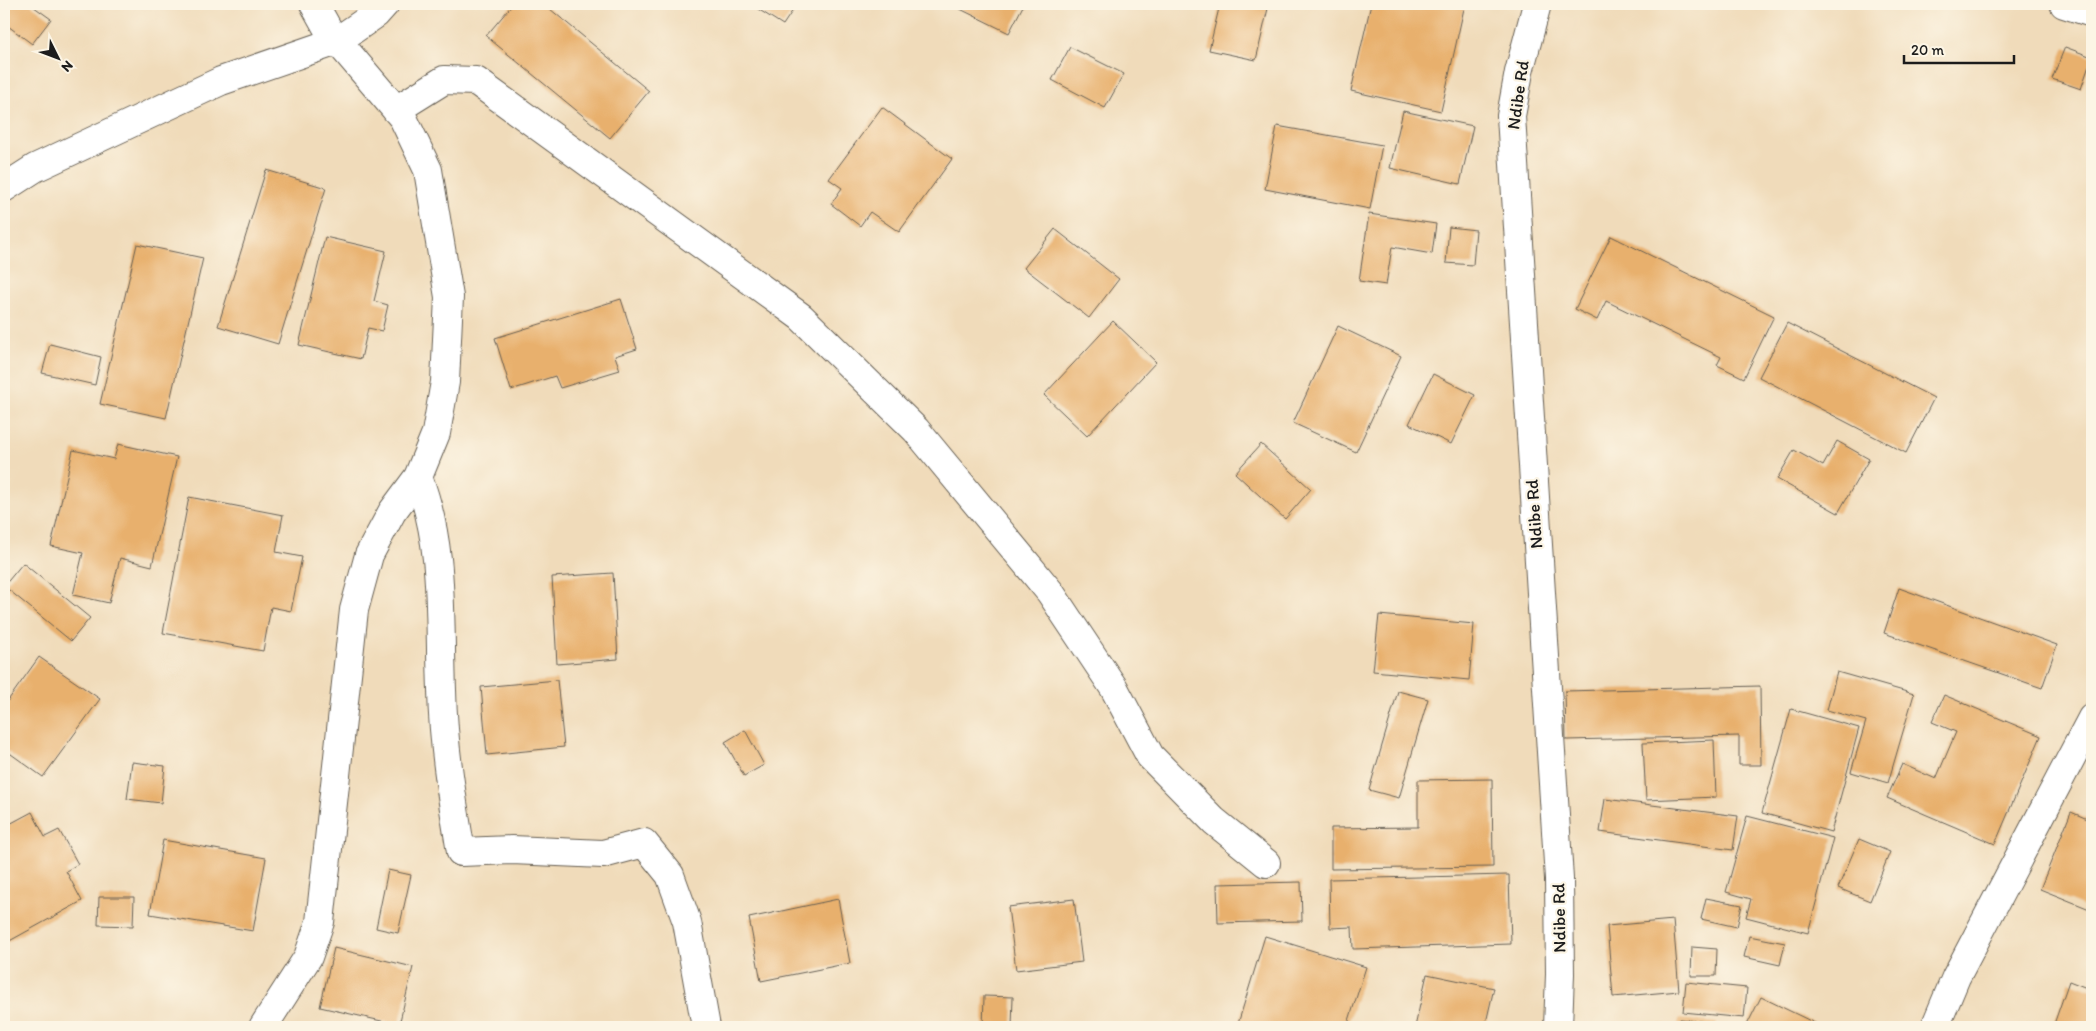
<svg xmlns="http://www.w3.org/2000/svg" width="2096" height="1031" viewBox="0 0 2096 1031" font-family="Itim,sans-serif">
<rect width="100%" height="100%" fill="#fcf5e5"/>
<filter id="ink" filterUnits="userSpaceOnUse"><feTurbulence type="fractalNoise" baseFrequency=".02" numOctaves="2"/><feDisplacementMap in="SourceGraphic" scale="10" xChannelSelector="R" yChannelSelector="G"/><feConvolveMatrix kernelMatrix="1 2 1 2 8 2 1 2 1" color-interpolation-filters="sRGB"/></filter>
<filter id="wash" filterUnits="userSpaceOnUse"><feTurbulence type="fractalNoise" baseFrequency=".0096" numOctaves="4" result="noise"/><feDisplacementMap in="SourceGraphic" scale="20" xChannelSelector="R" yChannelSelector="G"/><feGaussianBlur stdDeviation="1.12" result="paint"/><feColorMatrix in="noise" values="0 0 0 0 0 0 0 0 0 0 0 0 0 0 0 0 0 1.4 0 .05"/><feComposite in="paint" operator="in"/></filter>
<g filter="url(#wash)">
<rect width="100%" height="100%" fill="#f0dbba"/>
<g id="blocks">
<path fill="#e8b06d" d="M6,4H30L51,19L32,44L4,23V7Z
M513,4H544L649,91L610,138L486,36Z
M750,4H797L783,25Z
M950,4H1024L1009,33Z
M1220,4H1269L1256,60L1209,50Z
M1371,4H1465L1441,111L1351,91Z
M1070,47L1124,74L1105,108L1052,80Z
M2065,47L2092,57L2081,89L2052,79Z
M882,107L952,159L899,232L870,212L860,226L831,204L842,188L829,179Z
M1403,111L1473,126L1460,184L1390,168Z
M1277,126L1382,145L1370,209L1265,189Z
M266,170L326,188L278,344L218,326Z
M1369,214L1436,224L1432,254L1392,247L1386,285L1359,281Z
M1449,227L1476,230L1473,265L1446,263Z
M1055,229L1119,279L1089,318L1024,268Z
M1611,236L1774,316L1744,378L1717,365L1721,357L1606,301L1597,320L1575,309Z
M325,237L386,251L374,301L388,305L382,331L368,328L361,359L299,345Z
M137,244L203,258L166,418L100,404Z
M621,299L637,349L615,356L620,370L560,388L555,376L511,390L495,338Z
M1113,321L1156,362L1087,436L1044,395Z
M1787,323L1934,398L1906,453L1759,377Z
M1338,326L1401,356L1356,452L1293,423Z
M50,344L101,357L95,385L42,373Z
M1433,374L1475,395L1451,444L1409,424Z
M1837,441L1869,459L1838,513L1777,479L1794,450L1823,466Z
M118,444L177,457L152,566L120,558L109,603L73,595L83,553L51,546L73,450L114,459Z
M1261,444L1311,489L1285,519L1235,473Z
M189,497L283,515L276,552L302,557L291,611L271,607L263,651L163,633Z
M23,563L90,618L71,641L4,586Z
M613,573L618,659L557,664L552,577Z
M1899,588L2057,645L2042,688L1884,633Z
M1379,615L1474,624L1469,680L1373,671Z
M39,657L100,699L43,777L4,749V706Z
M1837,672L1914,694L1888,783L1851,772L1866,721L1827,710Z
M557,680L564,747L487,755L481,687Z
M1760,686L1761,765H1739V736L1566,740L1565,691Z
M1398,691L1428,699L1399,798L1369,790Z
M1944,695L2041,736L1995,844L1887,798L1902,764L1936,779L1956,732L1932,722Z
M1791,709L1859,728L1831,832L1762,813Z
M745,730L764,765L744,776L725,742Z
M1714,740L1716,797L1646,800L1643,743Z
M132,762L165,766L161,803L127,799Z
M1492,779L1493,867L1331,869V828L1418,827V780Z
M1605,799L1738,816L1733,850L1600,832Z
M32,812L45,837L59,830L78,864L66,871L82,901L4,944V827Z
M2071,812L2092,821V910L2040,889Z
M1747,816L1833,838L1808,933L1746,917L1751,899L1726,892Z
M1859,839L1890,852L1870,901L1838,888Z
M163,840L266,858L253,931L150,914Z
M388,870L411,875L398,933L376,928Z
M1509,875L1511,944L1353,949L1352,927L1330,928L1329,879Z
M1301,882L1302,921L1218,923L1217,884Z
M99,897H134L133,926L98,925Z
M1706,898L1742,905L1737,927L1701,919Z
M838,899L850,963L761,981L749,918Z
M1074,899L1082,962L1016,970L1008,907Z
M1673,920L1679,991L1613,997L1607,926Z
M1265,936L1366,967L1347,1027H1237Z
M1749,936L1785,943L1780,965L1744,957Z
M1692,947L1717,949L1716,976H1691Z
M334,948L413,967L399,1025L320,1007Z
M1427,974L1494,988L1485,1027H1415Z
M2069,981L2092,990V1027H2053Z
M1686,982L1747,988L1744,1018L1683,1012Z
M984,996L1013,997L1012,1027H983Z
M1761,997L1823,1027H1746Z
M1679,1019L1717,1023L1716,1027H1678Z
M1666,1024V1027H1600V1025Z"/>
</g>
</g>
<g filter="url(#ink)">
<use href="#blocks" fill-opacity="0" stroke="#665f53" stroke-width="1"/>
<g fill="none" stroke-linecap="round" stroke-linejoin="round">
<defs>
<path id="minor" d="M1537,4L1519,72L1511,116L1559,879L1560,974L1558,1027
M2064,4L2092,13
M396,110L444,80L476,81L801,317L916,430L1050,592L1114,688L1150,756L1214,821L1266,863
M4,188L35,168L221,81L337,41L376,14L385,4
M418,477C445,548 439,616 442,690C443,745 452,798 461,852L512,850L603,854L644,843L670,875L687,922L706,1027
M263,1027L308,957L320,922L354,610L369,555L392,512L418,477L436,433L445,382L449,297L428,170L403,118L329,31L314,4
M1935,1027L1956,977L2092,718"/>
</defs>
<use href="#minor" stroke="#665f53" stroke-width="30"/>
<use href="#minor" stroke="#fff" stroke-width="28"/>
</g>
</g>
<g text-anchor="middle" dominant-baseline="central" stroke-width="4.5" stroke-linejoin="round" paint-order="stroke">
<g font-size="18" fill="#1c1c1c" stroke="#fcf5e5">
<text transform="translate(1518 95) rotate(-82)">Ndibe Rd</text>
<text transform="translate(1534 514) rotate(-94)">Ndibe Rd</text>
<text transform="translate(1559 918) rotate(-91)">Ndibe Rd</text>
</g>
</g>
<rect width="2096" height="1031" fill="none" stroke="#fcf5e5" stroke-width="20"/>
<g transform="translate(58 58) rotate(132)" stroke="#fcf5e5" stroke-width="4" paint-order="stroke">
<path d="M0-4L9 19L0 12L-9 19Z" fill="#1c1c1c"/>
<text y="-8" font-size="14" font-weight="bold" text-anchor="middle" fill="#1c1c1c">N</text>
</g>
<path d="M1904 55v8h110v-8" fill="none" stroke="#1c1c1c" stroke-width="2.5"/>
<text x="1911" y="55" font-size="15" fill="#1c1c1c" stroke="#fcf5e5" stroke-width="4" paint-order="stroke">20 m</text>
</svg>
